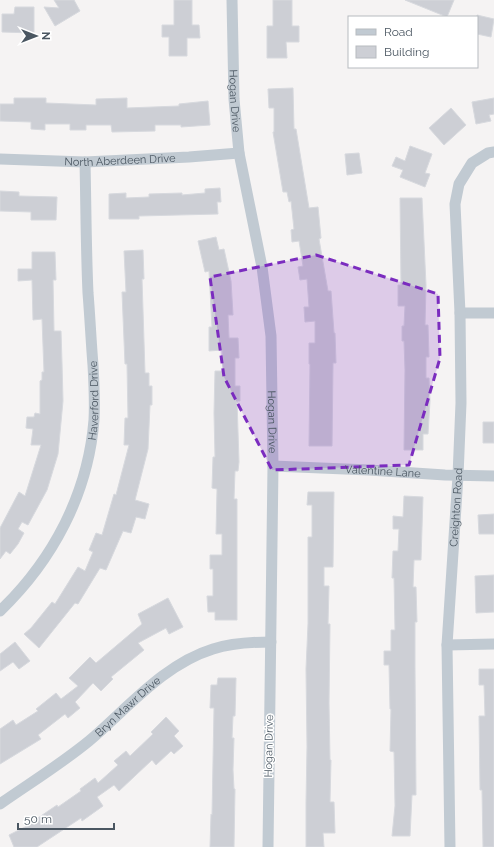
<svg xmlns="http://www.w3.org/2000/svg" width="494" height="847" viewBox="0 0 494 847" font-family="Raleway,sans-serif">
<rect width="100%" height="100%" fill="#f5f3f3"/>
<path fill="#cdcfd5" stroke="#d7d9de" d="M54,0H74L80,11L55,26L44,7L59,8Z
M174,0H192V25H199L200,38H187V56H169V37H162V25H174Z
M273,0H292V26H299V42H286L287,58H267V26H273Z
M405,0H454L447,17Z
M15,7H34V33L2,32V14H14Z
M477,15L494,19L491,37L477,34Z
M293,88L294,129H296L309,208L318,207L321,238L319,239L328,291H331L334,333H335L336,363H333L332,446H309L310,364H309V343H315V321L305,322L304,307H309L307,279L300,280L298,267L303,266L299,241L292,242L291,230L294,229L291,201L289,202L287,192H283L273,132H274V108H269L268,89Z
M14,98H46V103L96,105V99L127,98V108L179,106V104L208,101L210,125L181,127V125H155V131L112,132L111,125H86V130H70V124H45V130L31,129V122L0,121V104H14Z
M494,98V114L489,115L491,121L476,124L472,102Z
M451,108L466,125L444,145L429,128Z
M410,146L432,154L425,173L430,174L425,187L400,177L403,170L392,166L396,157L405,161Z
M359,153L362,173L347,175L345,154Z
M220,188L221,202H217L218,214L139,216V219H109V194L126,193V198L149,197V194L182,193V195L205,193V189Z
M0,191L19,192V196L57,197L56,220H31V212L0,211Z
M400,198H422L426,285L425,325H428L429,357H426V378H429L430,401L428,434H423V450H404L405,370L404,341H402V326H404L405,306H398V285H401Z
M216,237L219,250L224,249L231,281L233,315H228L229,338H238L239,358H235V386H240V401H237L239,462L238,471H235L234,499H237V620H215V612H208L207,596H213V569H210V555H222V534H216L217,489L212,488L213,457H215L214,413L215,371H223L222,350L209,351V327H212L209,271L205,272L198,241Z
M143,250L144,279H142L145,373H149V386H152V405H150L148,449L135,500L149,504L145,519L136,517L131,533L123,531L106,570L100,568L78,604L75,603L39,648L24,634L31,628L52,602L55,604L78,567L85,571L93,552L89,550L96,533L102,535L114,494L116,495L129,445H124L125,418H128L127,364H125L122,292H126L124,251Z
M32,252H55L56,280H53L54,331H61L62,363L63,401L58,454L47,490L28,525L22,522L18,529L24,533L18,544L10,554L6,551L0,559V528L19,492L25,496L41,445H31L33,429L26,428L27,417H34L35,413L40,414V381L42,380V372H44L42,319L33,320L32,280L18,281V269H32Z
M483,422H494V443H483Z
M308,492H334L333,567H324V586H329L328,624H330L329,703L330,760H331L330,802H334L335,833H323L324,847H306V803L307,746L306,669L308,624V537H312V505H307Z
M404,496L423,497L421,560H414L413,587H416L417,622H415V667L416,795H412L410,836H392L395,806L394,752L390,751L391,709H390L389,665H384V651H391V630H395L394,578H392L393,551H398L399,529H393V516L403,517Z
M494,514V534H479L478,515Z
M494,575V612L476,613L475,576Z
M168,598L183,627L169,634L166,628L138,643L144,650L111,677L113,679L101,691L93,683L75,702L80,708L68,718L65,714L38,735L41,739L0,764V729L13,720L16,725L38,711L36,709L56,693L61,699L78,686L69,678L90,657L96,663L142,624L138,614Z
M15,642L30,661L19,669L13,662L0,671V654Z
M479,669H494V847H483L482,790H480L479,716H485L484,685H479Z
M218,678H236L235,716H233L232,738H234L233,770L234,789H235L234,847H210L211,814L212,815L214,708H210L211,685H217Z
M166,717L179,731L174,736L183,746L174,754L171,751L156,765L152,760L119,791L114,785L97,797L103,806L82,821L81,818L37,847H14L9,835L33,823L32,822L57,805L58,807L81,791L80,789L95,778L98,783L118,765L114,761L126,751L130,756L153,734L151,732Z"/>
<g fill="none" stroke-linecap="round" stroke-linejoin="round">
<g stroke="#c1cad2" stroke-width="11">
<path id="s1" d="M232,0L234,99L239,153L262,267L271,336L273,466L268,847"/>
<path id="s2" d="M0,159L85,162L189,157L239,153"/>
<path d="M460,313H494"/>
<path id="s3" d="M273,466L369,470L445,475L494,476"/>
<path id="s4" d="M0,611C53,560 88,494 94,420C95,402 94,383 93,365C91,341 90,317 88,293C86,249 86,206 85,162"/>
<path d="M447,645L494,644"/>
<path id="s5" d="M0,804C30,783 61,764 89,741C128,708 164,664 213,649C232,643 251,642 271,642"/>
<path id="s6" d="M450,847L447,645L458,476L461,403L460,313L455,204L459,184L472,163L488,153L494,152"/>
</g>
</g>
<path fill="#7b2cbf" fill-opacity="0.2" stroke="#7b2cbf" stroke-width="3" stroke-dasharray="8 5" stroke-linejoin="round" d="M316,255L438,294L440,358L409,465L272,470L224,377L210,277Z"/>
<g text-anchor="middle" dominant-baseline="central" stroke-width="3" stroke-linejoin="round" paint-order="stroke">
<g font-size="11" fill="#4a5661" stroke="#fff">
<text stroke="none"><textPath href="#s1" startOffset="101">Hogan Drive</textPath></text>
<text stroke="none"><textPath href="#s2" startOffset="120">North Aberdeen Drive</textPath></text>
<text stroke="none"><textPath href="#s4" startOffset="237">Haverford Drive</textPath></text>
<text stroke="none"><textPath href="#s1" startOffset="425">Hogan Drive</textPath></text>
<text stroke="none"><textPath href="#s3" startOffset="110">Valentine Lane</textPath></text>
<text stroke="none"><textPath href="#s6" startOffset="340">Creighton Road</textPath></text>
<text stroke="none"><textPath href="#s5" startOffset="161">Bryn Mawr Drive</textPath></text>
<text transform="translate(269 746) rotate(-89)">Hogan Drive</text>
</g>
</g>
<rect x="348" y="16" width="130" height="52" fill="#ffffff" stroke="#b7bbc0"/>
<rect x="356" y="29" width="20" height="6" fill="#c1cad2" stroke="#b7bbc0"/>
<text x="384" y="36" font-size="12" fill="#4a5661">Road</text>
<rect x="356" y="46" width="20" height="12" fill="#cdcfd5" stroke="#b7bbc0"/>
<text x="384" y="56" font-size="12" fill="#4a5661">Building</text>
<g transform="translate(36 36) rotate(90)" stroke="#ffffff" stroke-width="3" paint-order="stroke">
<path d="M0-3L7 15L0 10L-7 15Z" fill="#4a5661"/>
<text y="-6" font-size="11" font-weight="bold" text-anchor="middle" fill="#4a5661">N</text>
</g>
<path d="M18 823v6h96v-6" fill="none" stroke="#4a5661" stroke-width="2"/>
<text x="24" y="823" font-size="12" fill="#4a5661" stroke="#ffffff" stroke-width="3" paint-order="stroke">50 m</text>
</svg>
